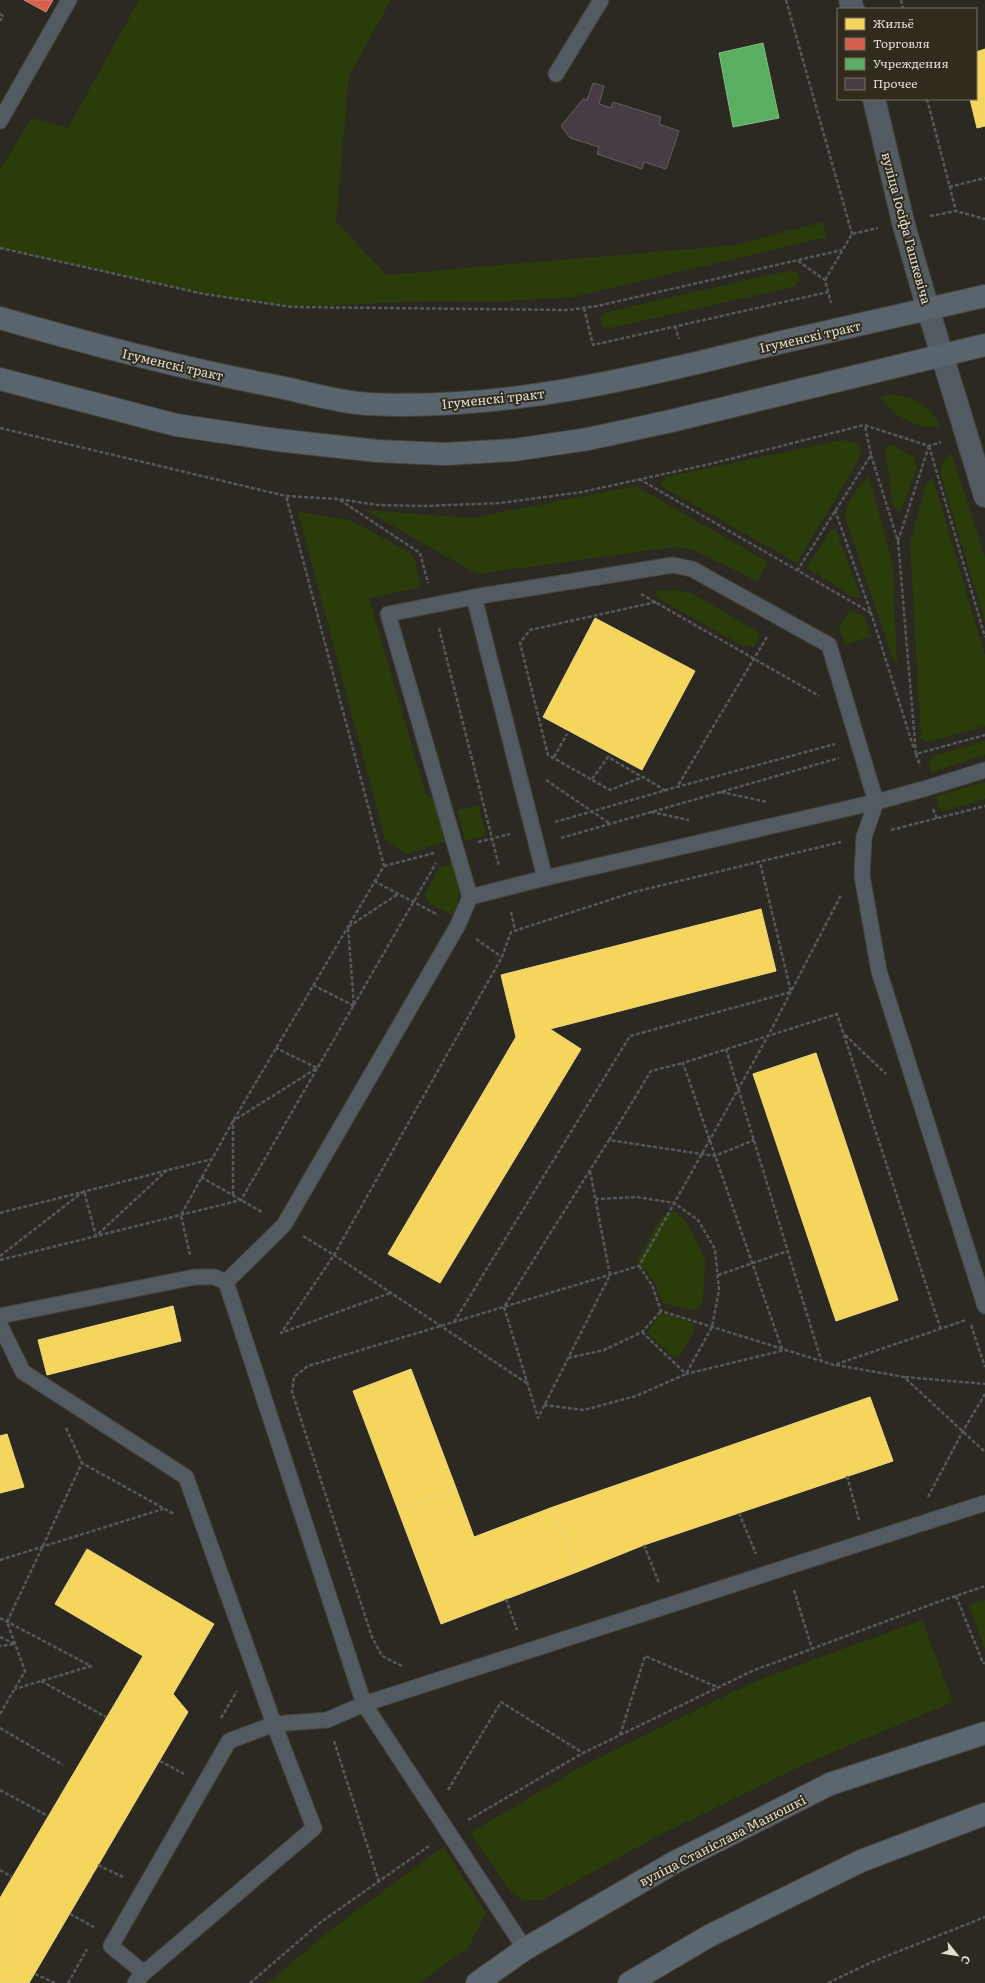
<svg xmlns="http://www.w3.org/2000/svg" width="985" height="1983" viewBox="0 0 985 1983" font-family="Literata,serif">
<rect width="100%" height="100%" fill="#2b2921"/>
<path fill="#2b3c0b" d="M139,0H391L349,76L336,221L386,275L735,245L822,222L827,237L573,297L494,302L431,301L292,307L204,294L0,248V169L32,118L68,128Z
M791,270L797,272L800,278L796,285L789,288L611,328L602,326L600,317L607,312Z
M891,395C915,396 929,405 941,426C919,432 892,415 880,397Z
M843,440L859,444L861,456L797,563L661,486L665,477Z
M893,445L914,457L917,469L900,513L893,505L885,447Z
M951,453L985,557V622L940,473L943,461Z
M869,477L893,565L897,666L893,659L845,517C847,501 857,487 869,477Z
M933,478L985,656V726L928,742L921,739L910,543L926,483Z
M636,486L768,562L757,581L691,549L675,547L477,574L365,510L471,518Z
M298,512L351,520L410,553L414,557L421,587L369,598L426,795L437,800L448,841L406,854L385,839Z
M831,530H836L861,598L854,597L807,568Z
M675,590L692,593L761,634L754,647L741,645L658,598L654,591Z
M850,609L865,618L870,636L845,645L839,628Z
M985,741V755L931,772L928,765L932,757Z
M985,782V799L943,811L937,806L936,796Z
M478,805L486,835L465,841L457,810Z
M454,863L461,888L454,916L429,903L424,896L439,868Z
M674,1211L687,1223L705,1259L703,1302L695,1311L663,1303L654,1281L637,1261L662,1216Z
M661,1313L693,1323L695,1329L680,1355L672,1356L647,1333Z
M985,1600V1648H984L969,1605Z
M922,1620L953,1702L805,1764L658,1836L542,1900H524L513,1894L470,1833L588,1763L756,1681Z
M443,1847L486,1913L468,1948L419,1983H268L328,1932Z"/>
<path fill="#f6d55c" stroke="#efd780" d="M985,49V126L977,128L970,99H976V52Z
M595,618L695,671L642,770L543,717Z
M761,909L776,971L550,1029L581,1049L440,1283L388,1254L516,1037L501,975Z
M816,1053L898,1300L836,1321L753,1074Z
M173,1306L181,1341L47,1375L38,1340Z
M411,1369L456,1488L398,1510L353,1391Z
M870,1397L893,1461L644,1545L577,1572L553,1507Z
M7,1434L24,1487L0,1493V1436Z
M456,1488L474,1537L553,1507L577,1572L441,1624L398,1510Z
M87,1549L214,1624L173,1694L188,1712L29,1983H0V1898L143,1656L55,1604Z"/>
<path fill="#d6604d" stroke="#d98675" d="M24,0H53L46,12Z"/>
<path fill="#5aae61" stroke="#82bc83" d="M763,43L779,118L733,127L719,53Z"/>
<path fill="#483c44" stroke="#635f5e" d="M593,83L604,86L599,104L611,108L613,102L661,117L659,124L679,131L666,169L644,162L642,169L597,154L599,147L570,138L561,126L583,99L587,100Z"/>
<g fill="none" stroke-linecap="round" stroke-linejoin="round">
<defs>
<path id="service" d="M556,74L601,0
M0,121L69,0
M474,597L545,878
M470,897L545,878L876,802L927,788L985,770
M226,1282L284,1225L458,925L470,897L388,614L474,597L673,565L692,569L829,645L876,802L864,837L862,876L879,971L985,1306
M0,1316L195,1277H214L226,1282L364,1704L525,1949
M0,1325L23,1372L186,1477L274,1724L229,1741L111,1946L144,1973
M135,1983L144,1973L314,1828L274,1724L327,1720L364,1704L985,1503"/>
<path id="tertiary" d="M850,0L853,9
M874,99L903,222L928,309L985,496"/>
<path id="secondary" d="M477,1983L525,1949L675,1862L830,1784L985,1733
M629,1983L709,1936L861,1861L985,1814"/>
<path id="primary" d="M0,318C93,345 185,369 280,387C308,393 342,403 369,404C508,411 645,376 778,343C847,327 916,312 985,296
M0,379L176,425L277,440L377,451L445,454L514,450L588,439L671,421L985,345"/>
</defs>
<use href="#service" stroke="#47453e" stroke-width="17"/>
<use href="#tertiary" stroke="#47453e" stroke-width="24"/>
<use href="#secondary" stroke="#47453e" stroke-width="24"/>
<use href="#primary" stroke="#47453e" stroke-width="24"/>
<path stroke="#55595c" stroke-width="2.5" stroke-dasharray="4 2" stroke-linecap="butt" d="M786,0L852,234
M901,0L903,9
M0,14L3,16L0,21
M927,99L956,211
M949,187L985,178
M930,216L956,211L985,219
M0,248L204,294L292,307L569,310L597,306L842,250
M798,261L825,280L831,303
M825,280L852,234L878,228
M584,308L593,345L828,292
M675,326L679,339
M0,428L286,496L338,499L378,505L424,506L500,503L582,492L710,464L864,425L929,446L941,442
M929,446L985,637
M871,455L898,541L916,754L985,735
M639,479L871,613
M340,500L420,553L428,583
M835,510L871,613L914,749
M898,541L929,446
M797,571L871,455L865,426
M641,594L819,696
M656,602L530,630L520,643L548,755L610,790L643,777L666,791
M439,628L499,866
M767,637L677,787L835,744
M916,754L920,766
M554,757L567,734
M592,779L608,757L642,777
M546,780L609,823
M721,792L767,802
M933,809L937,819
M651,812L689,820
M555,822L677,787
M891,830L985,806
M561,838L839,758
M478,842L510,834
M384,866L434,853
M374,881L438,915
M511,912L515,930
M476,939L502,957
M313,985L354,1006L348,927L398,894
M845,1035L886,1074
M726,1049L821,1360
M609,1140L651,1071L683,1063
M590,1171L610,1275L538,1418L504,1307L609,1140L715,1156L754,1140
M201,1177L262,1212
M233,1195V1121L317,1068L276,1048
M0,1213L212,1159
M303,1236L334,1255L502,957L511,932L634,892L841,842
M190,1255L181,1215L233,1121L384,866L286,496
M0,1256L84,1191L96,1236L167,1170
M0,1260L241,1200L436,863
M639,1266L652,1285L661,1311L834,1365L966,1320
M718,1275L788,1251
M390,1293L281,1333L334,1255L528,1384
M454,1322L630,1036L791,992L760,862
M971,1325L985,1367
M642,1332L686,1374L785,1350
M782,1349L683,1063L837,1014L941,1330
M568,1358L604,1350L642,1332L661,1311
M836,1365L904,1377L985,1452
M905,1377L985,1384
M544,1405L584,1410L636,1396L686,1374L712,1327L719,1290L715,1249L698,1220L674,1203L637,1197L596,1199
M66,1428L82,1463
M847,1476L859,1520
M928,1497L963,1431L985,1394
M739,1513L756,1554
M644,1545L659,1583
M0,1560L163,1509
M794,1590L812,1649
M956,1596L983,1663H985
M506,1599L517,1630
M0,1618L91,1666L15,1689
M0,1637L15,1644L0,1646
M402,1666L382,1656L372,1637L292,1392L294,1377L308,1366L639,1266L768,1036L841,895
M41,1681L106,1717
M0,1714L25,1671L7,1622L82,1463L174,1514
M221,1718L237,1691
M0,1728L63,1765
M620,1735L645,1656L717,1687
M334,1741L379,1882
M160,1761L184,1774
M0,1790L48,1816
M448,1790L501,1702L583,1753
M468,1820L583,1753L752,1671L935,1603L985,1586
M98,1865L123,1877
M0,1870L12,1877
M70,1914L94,1927
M35,1974L55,1983
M68,1983L87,1949
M250,1983L321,1922L429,1846
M828,1983L872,1962L985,1917"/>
<use href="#service" stroke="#535b62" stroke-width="15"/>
<use href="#tertiary" stroke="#535b62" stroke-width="22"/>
<use href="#secondary" stroke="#5b666f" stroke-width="22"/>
<use href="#primary" stroke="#5a646c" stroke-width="22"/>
</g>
<g text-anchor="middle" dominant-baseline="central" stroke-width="4" stroke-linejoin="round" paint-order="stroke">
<g font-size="13" fill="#e0ddd3" stroke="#302b1c">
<text transform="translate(907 228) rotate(75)">вуліца Іосіфа Гашкевіча</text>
<text transform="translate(810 336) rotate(-13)">Ігуменскі тракт</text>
<text transform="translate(173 364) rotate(13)">Ігуменскі тракт</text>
<text transform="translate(493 398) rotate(-6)">Ігуменскі тракт</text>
<text transform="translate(722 1840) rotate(-27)">вуліца Станіслава Манюшкі</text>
</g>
</g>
<rect x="837" y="8" width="140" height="92" fill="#302b1c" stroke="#767265"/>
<rect x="845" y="18" width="20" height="12" fill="#f6d55c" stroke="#767265"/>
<text x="873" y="28" font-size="12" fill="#e0ddd3">Жильё</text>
<rect x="845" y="38" width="20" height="12" fill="#d6604d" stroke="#767265"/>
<text x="873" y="48" font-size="12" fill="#e0ddd3">Торговля</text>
<rect x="845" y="58" width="20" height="12" fill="#5aae61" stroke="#767265"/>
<text x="873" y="68" font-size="12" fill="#e0ddd3">Учреждения</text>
<rect x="845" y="78" width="20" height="12" fill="#483c44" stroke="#767265"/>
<text x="873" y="88" font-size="12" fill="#e0ddd3">Прочее</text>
<g transform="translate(957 1955) rotate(120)" stroke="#302b1c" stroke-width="3" paint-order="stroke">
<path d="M0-3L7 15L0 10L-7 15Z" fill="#e0ddd3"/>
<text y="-6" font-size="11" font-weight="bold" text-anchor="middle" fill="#e0ddd3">С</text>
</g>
</svg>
